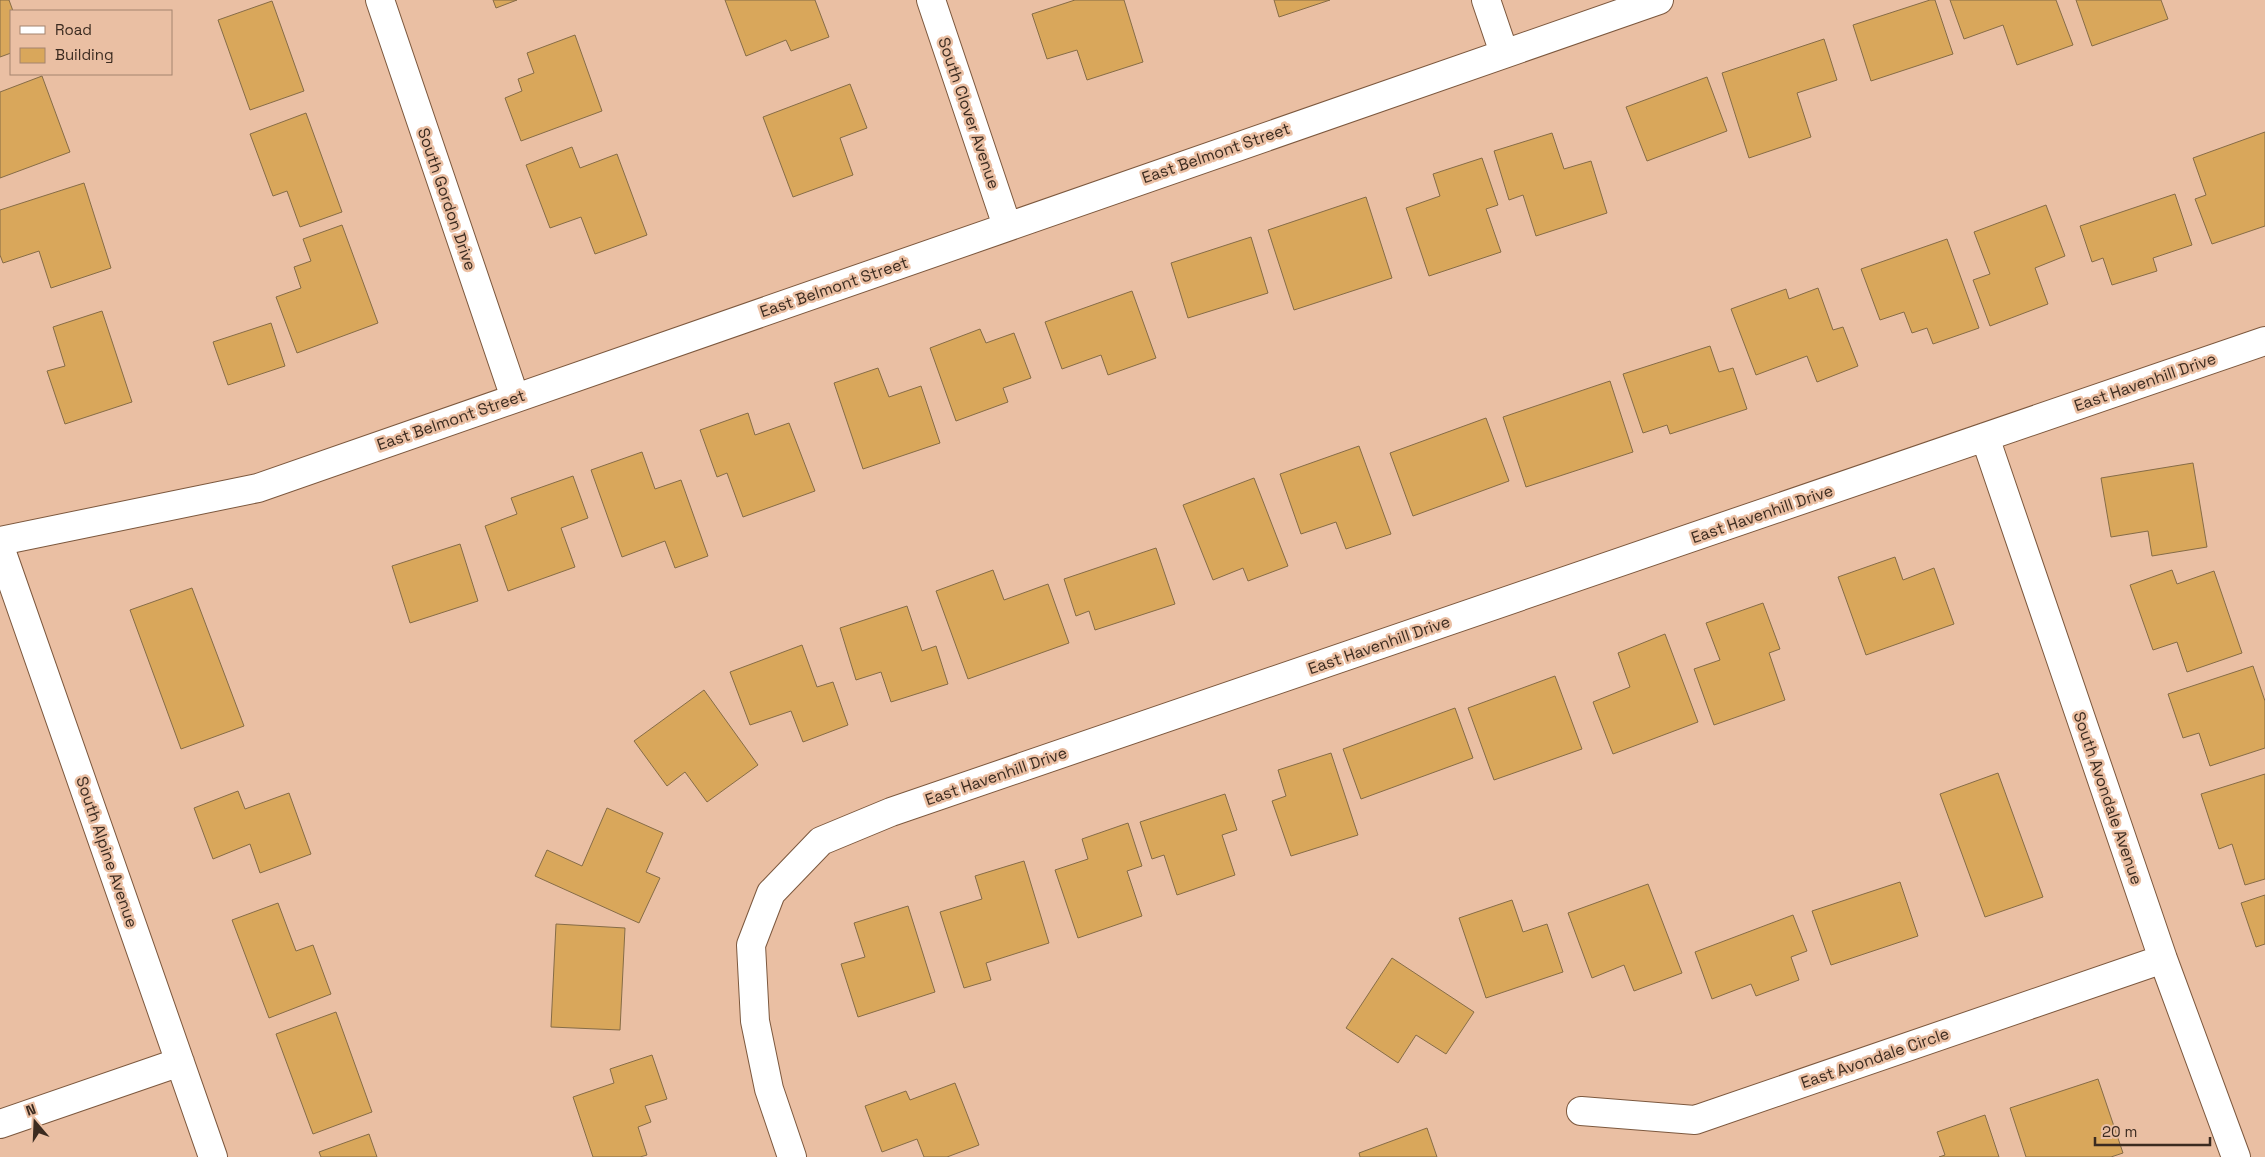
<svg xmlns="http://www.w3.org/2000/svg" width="2265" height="1157" viewBox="0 0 2265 1157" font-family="'Space Grotesk',sans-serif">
<rect width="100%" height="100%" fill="#eabfa3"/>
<path fill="#d9a75b" stroke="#866c47" d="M0,0H9L13,11H11V53L0,57Z
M493,0H517L496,8Z
M725,0H815L829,37L791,51L786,40L746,56Z
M1075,0H1124L1143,62L1087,80L1077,50L1047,59L1032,14Z
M1274,0H1330L1279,17Z
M1930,0H1935L1953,54L1871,81L1853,25Z
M1950,0H2056L2073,45L2017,65L2003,25L1964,39Z
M2076,0H2161L2168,19L2092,46Z
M272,1L304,91L250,110L218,20Z
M575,35L602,111L521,141L505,98L522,91L518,79L534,73L527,53Z
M1824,39L1837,80L1797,93L1811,137L1749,158L1722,73Z
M42,76L70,152L0,178V92Z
M1707,77L1727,131L1647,161L1626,107Z
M850,84L867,128L840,138L853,175L793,197L763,117Z
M306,113L342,212L300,227L287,191L273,196L250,134Z
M2265,132V226L2212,244L2195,199L2206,195L2193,158Z
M1552,133L1564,169L1591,161L1607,213L1536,236L1523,195L1509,200L1494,151Z
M572,147L580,168L617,154L647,235L595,254L581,217L550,228L526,165Z
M1482,158L1498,205L1486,209L1501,252L1429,276L1406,208L1440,196L1433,174Z
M84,183L111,268L51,288L39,251L3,263L0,255V210Z
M2175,194L2192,245L2153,258L2157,271L2112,285L2103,258L2092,262L2080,226Z
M1366,197L1392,278L1294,310L1268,230Z
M2046,205L2065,256L2035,268L2048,304L1990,326L1973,280L1990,274L1974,232Z
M342,225L378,323L297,353L276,297L301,288L294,267L311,261L303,239Z
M1251,237L1268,293L1188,318L1171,263Z
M1947,239L1979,328L1933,344L1927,328L1912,333L1904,312L1880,320L1861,269Z
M1818,288L1833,330L1843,327L1858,366L1817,382L1807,356L1756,375L1731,309L1786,289L1789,299Z
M1132,291L1156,358L1108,375L1101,355L1062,369L1045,322Z
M102,311L132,402L65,424L47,371L65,366L53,327Z
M271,323L285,366L228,385L213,342Z
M980,329L986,343L1014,333L1031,378L1003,388L1008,402L956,421L930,348Z
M1710,346L1719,372L1733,368L1747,409L1670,434L1667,425L1643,433L1623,374Z
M878,368L889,397L921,386L940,443L863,469L834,383Z
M1610,381L1633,452L1526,487L1503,417Z
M748,413L755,435L789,423L815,491L743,517L727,473L717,477L700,430Z
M1486,418L1509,481L1413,516L1390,453Z
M1359,446L1391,534L1346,549L1336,522L1301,534L1280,474Z
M642,452L655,489L681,480L708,556L675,568L665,541L622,557L591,470Z
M2193,463L2207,547L2152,556L2148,531L2111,537L2101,478Z
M573,476L588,518L561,528L575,567L508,591L485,526L517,514L511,498Z
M1254,478L1288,566L1248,581L1243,568L1213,580L1183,505Z
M460,544L478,601L410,623L392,566Z
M1156,548L1175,604L1095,630L1089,611L1076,616L1064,579Z
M1895,557L1903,580L1934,568L1954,624L1866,655L1838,577Z
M993,570L1004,600L1048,584L1069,643L968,679L936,591Z
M2172,570L2177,584L2214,571L2242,653L2187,672L2177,642L2153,650L2130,585Z
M192,588L244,726L181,749L130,610Z
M1763,603L1780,649L1769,653L1785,700L1714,725L1694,669L1720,660L1706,623Z
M907,606L922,651L936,646L948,684L891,702L881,672L856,680L840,628Z
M1665,634L1698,722L1613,754L1593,702L1630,687L1618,653Z
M802,645L817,687L833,682L848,725L803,742L791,711L750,725L730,672Z
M2253,666L2265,701V748L2210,766L2199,733L2183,738L2168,694Z
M1555,676L1582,749L1494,780L1468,708Z
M704,690L758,765L707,802L685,772L667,786L634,741Z
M1455,708L1473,758L1361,799L1343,749Z
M1331,753L1358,835L1291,856L1272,801L1286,796L1278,770Z
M1998,773L2043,897L1985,917L1940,794Z
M2265,774V879L2245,885L2232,844L2219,849L2201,794Z
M238,791L245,809L289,793L311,854L260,873L250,844L213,859L194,808Z
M1225,794L1237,830L1222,835L1235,875L1177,895L1164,855L1152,859L1140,822Z
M607,808L663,833L646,872L660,878L639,923L535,876L547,850L582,866Z
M1128,823L1142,866L1127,871L1142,916L1078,938L1055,870L1088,859L1082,839Z
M1024,861L1049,943L986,963L991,980L964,988L940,912L982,899L975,876Z
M1900,882L1918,936L1831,965L1812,911Z
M1648,884L1682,973L1634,991L1624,965L1592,978L1568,913Z
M2265,895V944L2256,947L2241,903Z
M1512,900L1523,932L1547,924L1563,972L1486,998L1459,918Z
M278,903L296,951L313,945L331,994L269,1018L232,920Z
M908,906L935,992L858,1017L841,964L865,957L854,923Z
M1793,915L1807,951L1791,957L1799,980L1756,996L1751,984L1712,999L1695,952Z
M556,924L625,928L620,1030L551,1027Z
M1392,958L1474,1012L1446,1054L1416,1035L1398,1063L1346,1028Z
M336,1012L372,1112L313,1134L276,1034Z
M652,1055L667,1099L645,1106L651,1122L638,1127L647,1155L640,1157H593L573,1097L614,1083L610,1069Z
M2098,1079L2123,1153L2111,1157H2026L2010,1108Z
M955,1083L979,1145L947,1157H924L917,1139L882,1152L865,1106L906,1091L910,1100Z
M1985,1115L1999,1157H1939L1945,1155L1937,1132Z
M1427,1128L1437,1157H1360L1359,1153Z
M369,1134L377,1157H321L319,1152Z"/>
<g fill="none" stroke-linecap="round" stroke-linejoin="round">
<defs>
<path id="minor" d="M380,0L515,398
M931,0L1007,226
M1486,0L1504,53
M1985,437L2163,959L2236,1157
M0,541L258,488L1659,0
M0,547L213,1157
M1581,1111L1695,1120L2163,959
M0,1124L180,1062
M792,1157L769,1089L755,1021L751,945L771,893L821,841L891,812L2265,341"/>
</defs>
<use href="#minor" stroke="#7c583e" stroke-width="30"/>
<use href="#minor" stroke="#fff" stroke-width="28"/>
</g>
<g text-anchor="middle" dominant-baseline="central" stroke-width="5" stroke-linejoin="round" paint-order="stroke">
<g font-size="16" fill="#3b2b20" stroke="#eabfa3">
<text transform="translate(969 113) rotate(71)">South Clover Avenue</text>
<text transform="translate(1216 153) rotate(-19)">East Belmont Street</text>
<text transform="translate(447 199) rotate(71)">South Gordon Drive</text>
<text transform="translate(834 287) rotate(-19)">East Belmont Street</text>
<text transform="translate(2145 382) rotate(-19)">East Havenhill Drive</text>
<text transform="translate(451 420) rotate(-19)">East Belmont Street</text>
<text transform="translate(1762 514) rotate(-19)">East Havenhill Drive</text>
<text transform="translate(1379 645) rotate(-19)">East Havenhill Drive</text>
<text transform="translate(996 776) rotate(-19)">East Havenhill Drive</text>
<text transform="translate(2108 798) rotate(71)">South Avondale Avenue</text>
<text transform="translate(107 852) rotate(71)">South Alpine Avenue</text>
<text transform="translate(1875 1058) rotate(-19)">East Avondale Circle</text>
</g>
</g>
<rect x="10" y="10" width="162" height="65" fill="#eabfa3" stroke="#a4846f"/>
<rect x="20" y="26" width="25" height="8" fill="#ffffff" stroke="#a4846f"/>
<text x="55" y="35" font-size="15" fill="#3b2b20">Road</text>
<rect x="20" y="48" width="25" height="15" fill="#d9a75b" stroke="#a4846f"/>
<text x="55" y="60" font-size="15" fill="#3b2b20">Building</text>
<g transform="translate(35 1122) rotate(341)" stroke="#eabfa3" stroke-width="4" paint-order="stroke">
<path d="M0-4L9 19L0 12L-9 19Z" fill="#3b2b20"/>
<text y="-8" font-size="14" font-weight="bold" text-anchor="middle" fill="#3b2b20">N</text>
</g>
<path d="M2095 1137v8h115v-8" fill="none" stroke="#3b2b20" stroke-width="2.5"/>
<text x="2102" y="1137" font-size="15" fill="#3b2b20" stroke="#eabfa3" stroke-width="4" paint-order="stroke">20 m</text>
</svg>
